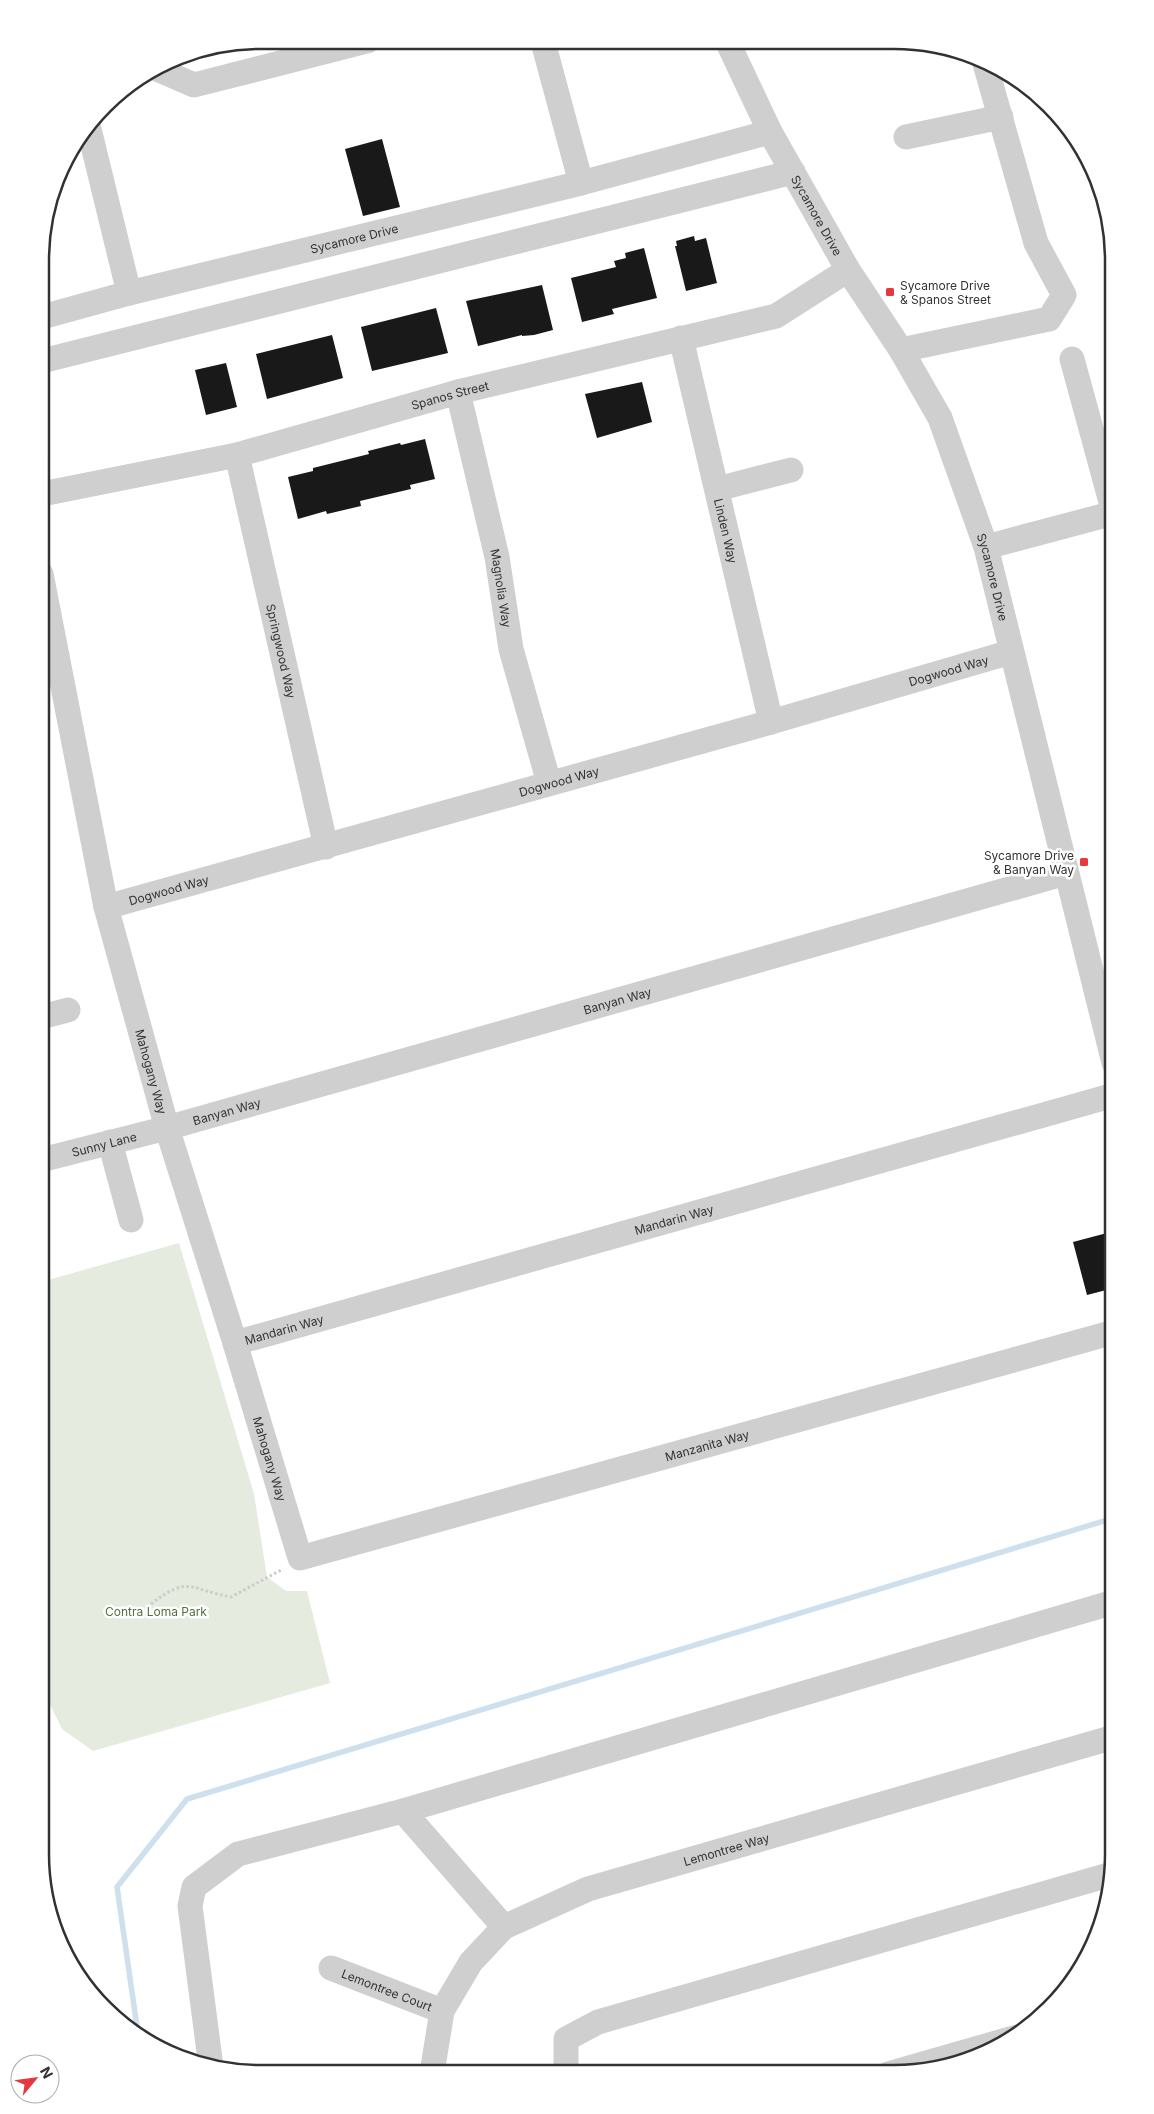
<svg xmlns="http://www.w3.org/2000/svg" width="1154" height="2114" viewBox="0 0 1154 2114" font-family="Inter,sans-serif">
<rect width="100%" height="100%" fill="#fff"/>
<path fill="#e5ebde" d="M179,1243L254,1494L267,1577L286,1591H307L330,1683L93,1751L62,1729L40,1684L41,1282Z"/>
<g fill="none" stroke-linecap="round" stroke-linejoin="round">
<path stroke="#cee0ed" stroke-width="5.5" d="M138,2034L117,1887L187,1799L1114,1518"/>
</g>
<path fill="#191919" d="M382,139L400,207L363,216L345,149Z
M694,236L695,241L706,238L717,283L686,291L675,246H677L676,241Z
M644,248L657,298L612,309L614,314L582,322L571,278L616,267L614,261L626,258L625,253Z
M542,285L553,330L534,335L522,336V335L478,346L466,301Z
M436,308L448,353L372,371L361,327Z
M332,335L343,378L267,399L256,354Z
M226,363L237,407L206,415L195,370Z
M642,382L652,422L597,438L585,394Z
M425,439L435,479L410,485L411,489L360,501L361,506L327,514L326,511L298,519L288,477L313,471V468L369,454L368,451L400,443L401,445Z
M1107,1233L1114,1259V1288L1087,1295L1073,1242Z"/>
<g fill="none" stroke-linecap="round" stroke-linejoin="round">
<path stroke="#ccc" stroke-width="3" stroke-dasharray="2.5 2.5" stroke-linecap="butt" d="M151,1604C190,1574 190,1590 231,1597L283,1569"/>
<g stroke="#cfcfcf" stroke-width="25">
<path d="M543,42L581,183"/>
<path id="s1" d="M728,43L770,132L848,270L901,350L940,418L986,547L1114,1063"/>
<path d="M157,69L194,85L367,41"/>
<path d="M89,129L129,293"/>
<path d="M906,137L1001,117"/>
<path id="s2" d="M42,317L129,293L581,183L770,132"/>
<path id="s3" d="M681,338L771,722"/>
<path d="M901,350L1049,319L1064,295L1036,243L984,60"/>
<path d="M1072,359L1114,513"/>
<path d="M42,361L793,172"/>
<path id="s4" d="M458,392L497,557L511,649L549,783"/>
<path id="s5" d="M237,455L326,847"/>
<path d="M717,489L791,470"/>
<path id="s6" d="M42,494L237,455L458,392L776,316L848,270"/>
<path d="M986,547L1114,513"/>
<path id="s7" d="M41,574L106,907L167,1128L235,1343L300,1558L1114,1332"/>
<path id="s8" d="M106,907L771,722L1011,652"/>
<path d="M41,1017L68,1010"/>
<path d="M110,1142L131,1220"/>
<path id="s9" d="M41,1160L167,1128L1066,873"/>
<path id="s10" d="M235,1343L1114,1095"/>
<path d="M403,1811L504,1927"/>
<path id="s11" d="M331,1968L442,2011"/>
<path d="M211,2067L190,1906L194,1887L238,1854L403,1811L1114,1602"/>
<path id="s12" d="M432,2073L442,2011L471,1962L504,1927L588,1889L1114,1737"/>
<path d="M566,2073V2039L598,2022L1112,1874"/>
<path d="M888,2074L1017,2037"/>
</g>
</g>
<g fill="#e53940" stroke="#fff" stroke-width="2">
<rect x="885" y="287" width="10" height="10" rx="2.5"/>
<rect x="1079" y="857" width="10" height="10" rx="2.5"/>
</g>
<g text-anchor="middle" dominant-baseline="central" stroke-width="5" stroke-linejoin="round" paint-order="stroke">
<g font-size="12" fill="#323232" stroke="#fff">
<text stroke="none"><textPath href="#s1" startOffset="194">Sycamore Drive</textPath></text>
<text stroke="none"><textPath href="#s2" startOffset="322">Sycamore Drive</textPath></text>
<text stroke="none"><textPath href="#s6" startOffset="420">Spanos Street</textPath></text>
<text stroke="none"><textPath href="#s3" startOffset="198">Linden Way</textPath></text>
<text stroke="none"><textPath href="#s1" startOffset="599">Sycamore Drive</textPath></text>
<text stroke="none"><textPath href="#s4" startOffset="201">Magnolia Way</textPath></text>
<text stroke="none"><textPath href="#s5" startOffset="201">Springwood Way</textPath></text>
<text stroke="none"><textPath href="#s8" startOffset="875">Dogwood Way</textPath></text>
<text stroke="none"><textPath href="#s8" startOffset="470">Dogwood Way</textPath></text>
<text stroke="none"><textPath href="#s8" startOffset="65">Dogwood Way</textPath></text>
<text stroke="none"><textPath href="#s9" startOffset="598">Banyan Way</textPath></text>
<text stroke="none"><textPath href="#s7" startOffset="510">Mahogany Way</textPath></text>
<text stroke="none"><textPath href="#s9" startOffset="192">Banyan Way</textPath></text>
<text stroke="none"><textPath href="#s9" startOffset="65">Sunny Lane</textPath></text>
<text stroke="none"><textPath href="#s10" startOffset="456">Mandarin Way</textPath></text>
<text stroke="none"><textPath href="#s10" startOffset="51">Mandarin Way</textPath></text>
<text stroke="none"><textPath href="#s7" startOffset="1441">Manzanita Way</textPath></text>
<text stroke="none"><textPath href="#s7" startOffset="915">Mahogany Way</textPath></text>
<text stroke="none"><textPath href="#s12" startOffset="404">Lemontree Way</textPath></text>
<text stroke="none"><textPath href="#s11" startOffset="60">Lemontree Court</textPath></text>
</g>
<g font-size="12" fill="#323232" stroke="#fff" text-anchor="start">
<text x="900" y="285">Sycamore Drive<tspan x="900" dy="14">&amp; Spanos Street</tspan></text>
<text x="1074" y="855" text-anchor="end">Sycamore Drive<tspan x="1074" dy="14">&amp; Banyan Way</tspan></text>
</g>
<g font-size="12" fill="#546f3f" stroke="#fff">
<text x="156" y="1611">Contra Loma Park</text>
</g>
</g>
<path d="M0 0H1154V2114H0ZM260 49H894A211 211 0 0 1 1105 260V1854A211 211 0 0 1 894 2065H260A211 211 0 0 1 49 1854V260A211 211 0 0 1 260 49Z" fill="#fff" fill-rule="evenodd"/>
<path fill="none" stroke="#323232" stroke-width="2.5" d="M260 49H894A211 211 0 0 1 1105 260V1854A211 211 0 0 1 894 2065H260A211 211 0 0 1 49 1854V260A211 211 0 0 1 260 49Z"/>
<g transform="translate(35 2079) rotate(61)"><circle r="24" fill="#ffffff" stroke="#adadad"/>
<path d="M0-4L9 19L0 12L-9 19Z" fill="#e53940"/>
<text y="-8" font-size="14" font-weight="bold" text-anchor="middle" fill="#323232">N</text>
</g>
</svg>
